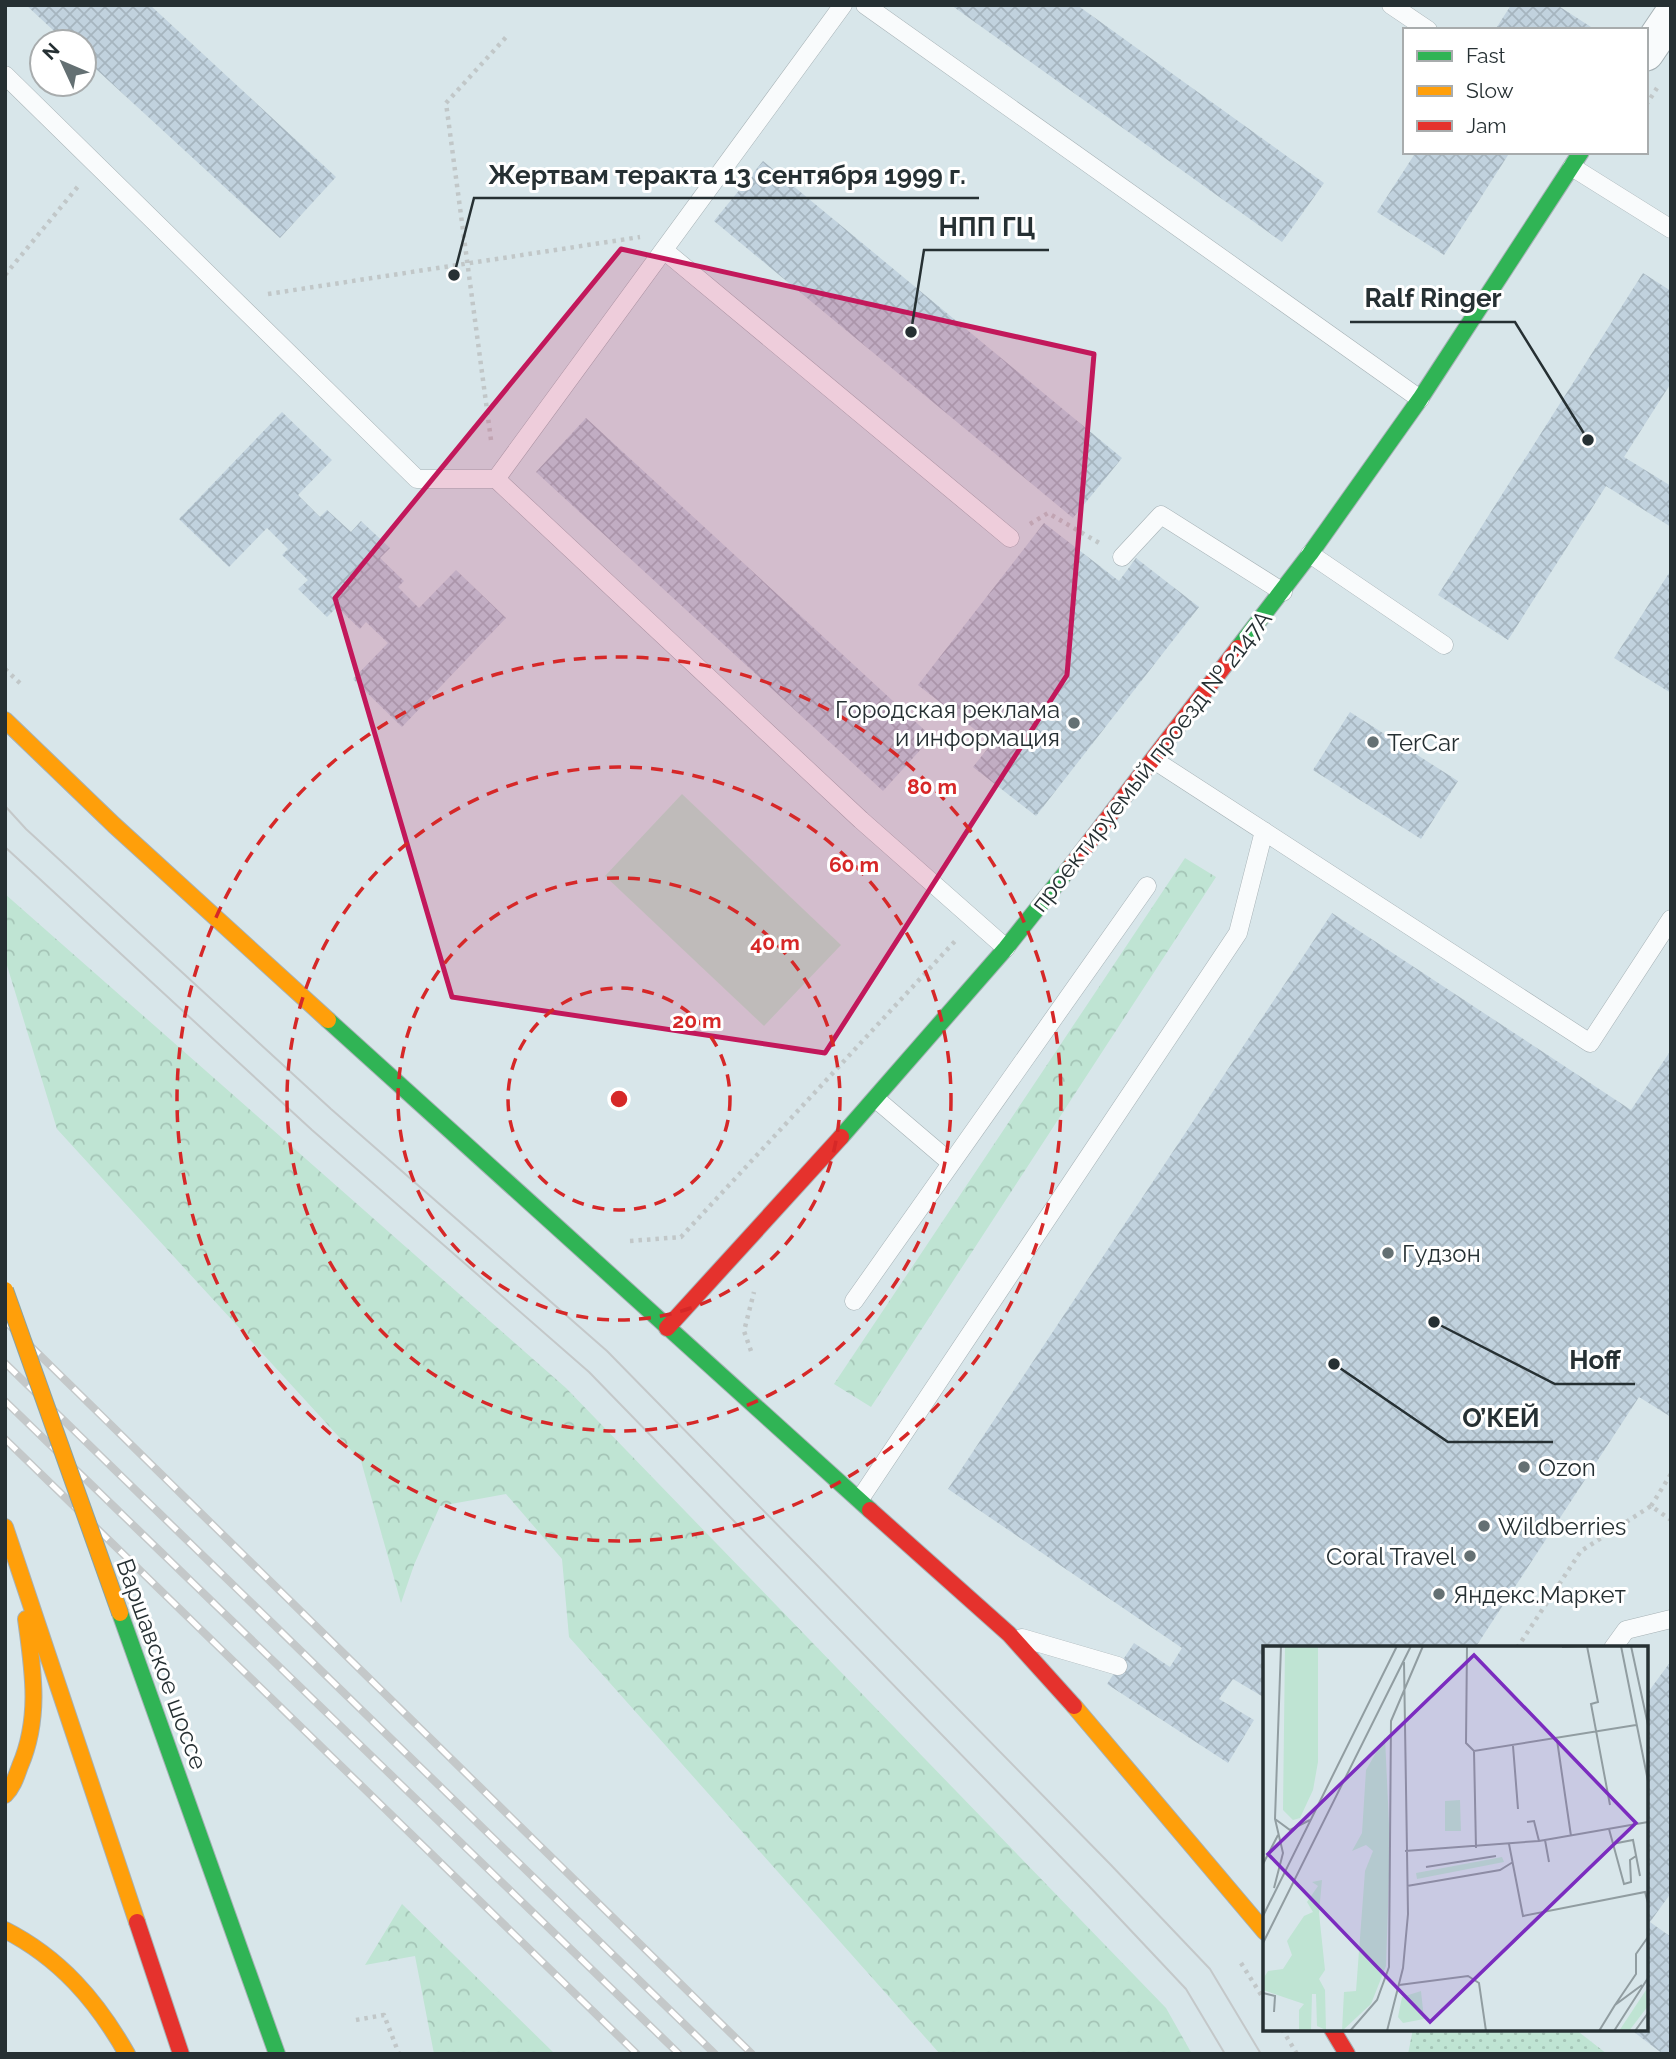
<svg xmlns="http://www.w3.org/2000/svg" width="1676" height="2059" viewBox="0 0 1676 2059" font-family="Raleway,sans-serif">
<defs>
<pattern id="grass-dots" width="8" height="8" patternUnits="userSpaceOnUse" patternTransform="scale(1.75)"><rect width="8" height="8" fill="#bfe4d3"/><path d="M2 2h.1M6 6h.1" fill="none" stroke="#a4c4b6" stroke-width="1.8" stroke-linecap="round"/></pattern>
<pattern id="forest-crowns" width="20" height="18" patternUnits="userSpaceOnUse" patternTransform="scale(1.75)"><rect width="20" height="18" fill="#bfe4d3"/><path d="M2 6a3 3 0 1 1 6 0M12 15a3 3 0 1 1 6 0" fill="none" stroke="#a4c4b6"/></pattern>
<pattern id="building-cross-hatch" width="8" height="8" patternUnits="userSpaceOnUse" patternTransform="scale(1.75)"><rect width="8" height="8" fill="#c1d2de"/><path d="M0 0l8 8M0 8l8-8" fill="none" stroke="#a6b5bf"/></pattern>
</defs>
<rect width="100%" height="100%" fill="#d8e6ea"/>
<path fill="url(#grass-dots)" d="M1413,2029H1575L1607,2054H1408Z"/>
<path fill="url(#forest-crowns)" d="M1185,858L1216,877L871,1407L834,1384Z
M5,894L566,1388L1166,2008L1192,2054H940L569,1637L562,1559L506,1494L440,1506L414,1565L401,1603L361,1461L57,1129L5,959Z
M402,1904L555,2054H434L415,1956L365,1965Z"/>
<path fill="#bfe4d3" d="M682,794L841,945L764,1026L605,876Z"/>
<path fill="url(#building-cross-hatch)" d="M26,5H150L336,177L280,238L84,58V42H66Z
M951,5H1077L1324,183L1282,242Z
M1511,5H1557L1591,27L1589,30H1495Z
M1416,152H1510L1444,255L1377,212Z
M763,161L1122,458L1073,518L714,221Z
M1643,273L1671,291V383L1624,457L1671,486V527L1606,486L1508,640L1438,595Z
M282,412L332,460L298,495L320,517L327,510L351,532L361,521L390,548L380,558L404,581L398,587L419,608L456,570L506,618L402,727L353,679L388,643L366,622L360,629L337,607L327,617L298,589L308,580L282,555L288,549L267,528L229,567L179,519Z
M586,418L932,737L883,791L536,472Z
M1044,523L1119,581L1136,558L1199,607L1036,816L973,767L992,743L918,685Z
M1671,570V693L1614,658Z
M1350,712L1458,781L1421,839L1313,770Z
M1332,913L1631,1110L1671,1050V1417L1639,1397L1475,1648H1265V1698L1233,1679L1219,1699L1254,1720L1228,1763L1107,1684L1134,1643L1170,1667L1182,1648L948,1489Z
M1671,1661V1893L1650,1922L1671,1937V2054H1663L1630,2029H1646V1695Z"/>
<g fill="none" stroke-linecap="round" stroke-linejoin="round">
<defs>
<path id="lane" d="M865,5L1420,399
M1391,5L1428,30
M5,75L417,479H496L843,5
M1572,167L1671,229
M665,251L1010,538
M496,479L861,820L1006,948
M1310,554L1444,645
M1122,557L1161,515L1283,592
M1154,760L1590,1043L1671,919
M876,1099L951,1163
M854,1301L1147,886
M860,1499L1238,933L1264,831
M1022,1638L1118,1666
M1613,1648L1626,1630L1671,1619"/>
<path id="street" d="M1646,53L1671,16"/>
<path id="fast" d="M1238,648L1310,554L1420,399L1581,152
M328,1020L870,1510
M841,1137L1006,948L1071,866
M120,1613L277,2054"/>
<path id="slow" d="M5,720L114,825L328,1020
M5,1527L137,1922
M1074,1706L1265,1932
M5,1795C13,1787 16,1777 20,1766C41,1717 33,1670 26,1619
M5,1930C60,1958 97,2001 127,2054"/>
<path id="jam" d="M1071,866L1238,648
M667,1328L841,1137
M870,1510L1009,1634L1074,1706
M137,1922L181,2054
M1332,2029L1347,2054"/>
</defs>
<use href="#lane" stroke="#a6b1b5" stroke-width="19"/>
<use href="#street" stroke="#a6b1b5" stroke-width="37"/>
<use href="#fast" stroke="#a6b1b5" stroke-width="18"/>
<use href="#slow" stroke="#a6b1b5" stroke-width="18"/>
<use href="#jam" stroke="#a6b1b5" stroke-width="18"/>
<path stroke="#c1c7c8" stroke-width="4.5" stroke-dasharray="3.5 5" stroke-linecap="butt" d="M1646,105L1657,88
M5,275L80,184
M268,294L640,237
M491,440L446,103L508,35
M1030,524L1048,513L1101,544
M5,669L23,686
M630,1241L681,1237L956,940
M751,1351L744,1331L754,1292
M1651,1506L1671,1474
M1517,1648L1581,1551L1651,1506L1671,1520
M1241,1963L1265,2001
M356,2020L384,2015L399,2054
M1282,2029L1297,2054"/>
<use href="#lane" stroke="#f9fbfc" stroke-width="18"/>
<use href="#street" stroke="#f9fbfc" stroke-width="35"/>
<use href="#fast" stroke="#30b455" stroke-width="16"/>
<use href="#slow" stroke="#ff9f0a" stroke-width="16"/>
<use href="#jam" stroke="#e5322d" stroke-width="16"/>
<path stroke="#c4c8c9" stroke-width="2" d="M5,806L26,829L331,1109L607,1351L1110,1864L1210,1969L1261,2054
M5,847L312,1130L589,1372L1088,1885L1186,1989L1225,2054"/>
<defs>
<path id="rail" d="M5,1321L752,2054
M5,1363L715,2054
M5,1401L679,2054
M5,1439L637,2054"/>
</defs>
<use href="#rail" stroke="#c4c8c9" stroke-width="8"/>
<use href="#rail" stroke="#fff" stroke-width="5" stroke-dasharray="16" stroke-linecap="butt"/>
<defs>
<path id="slow-bridge" d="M5,1290L120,1613"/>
</defs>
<use href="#slow-bridge" stroke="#89a1a2" stroke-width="18" stroke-linecap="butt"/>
<use href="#slow-bridge" stroke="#ff9f0a" stroke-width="16"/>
</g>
<path fill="#c2185b" fill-opacity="0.2" stroke="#c2185b" stroke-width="5" stroke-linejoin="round" d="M621,249L1094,354L1067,675L825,1053L452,997L335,598Z"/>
<g fill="none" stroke="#d62828" stroke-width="3.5" stroke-dasharray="12 9">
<circle cx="619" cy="1099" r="111"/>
<circle cx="619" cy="1099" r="221"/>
<circle cx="619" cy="1099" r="332"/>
<circle cx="619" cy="1099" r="442"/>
</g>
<g fill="#647073" stroke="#fff" stroke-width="2.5">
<circle cx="1074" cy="723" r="7"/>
<circle cx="1373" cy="742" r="7"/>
<circle cx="1388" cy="1253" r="7"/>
<circle cx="1524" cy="1467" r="7"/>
<circle cx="1484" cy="1526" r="7"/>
<circle cx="1470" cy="1556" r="7"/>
<circle cx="1439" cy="1594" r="7"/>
</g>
<g text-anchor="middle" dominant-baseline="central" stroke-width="6" stroke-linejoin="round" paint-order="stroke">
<g font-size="24" fill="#263033" stroke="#fff" text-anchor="start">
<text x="1060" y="709" text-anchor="end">Городская реклама<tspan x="1060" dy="28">и информация</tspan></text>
<text x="1387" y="742">TerCar</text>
<text x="1402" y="1253">Гудзон</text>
<text x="1538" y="1467">Ozon</text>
<text x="1498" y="1526">Wildberries</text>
<text x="1456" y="1556" text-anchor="end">Coral Travel</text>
<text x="1453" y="1594">Яндекс.Маркет</text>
</g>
<g font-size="24" fill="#263033" stroke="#fff">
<text transform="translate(1151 761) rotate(-52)">проектируемый проезд № 2147А</text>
<text transform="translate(162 1664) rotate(70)">Варшавское шоссе</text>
</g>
</g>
<g transform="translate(1263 1646)">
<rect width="385" height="385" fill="#d8e6ea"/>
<path d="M385,341V360L366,385H356ZM158,345L161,373L140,377L135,371L139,351Z" fill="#bfe4d3"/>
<path d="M22,0H55V116L50,144L37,172L30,174L20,164ZM122,91L127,200L123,320L108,358L79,385L81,346L93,345L102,225L110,205L103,199L89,205L99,187L103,124ZM239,211L241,216L154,233L153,227ZM59,234L56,267L62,324L56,333L62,344L63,384L54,380L53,348H49L48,385H36V364L41,358L0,344V333L5,325L20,323L29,309L24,295L41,270L50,266L44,256L55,240L49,236Z" fill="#bfe4d3"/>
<path d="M197,154L198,185H182V155Z" fill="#bfe4d3"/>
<path fill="none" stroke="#919da1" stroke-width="2" d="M204,0L203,97L211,105L373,79M358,0L385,135M368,0L385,79M299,1L324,0L335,56L328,58L347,159M294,94L308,190M250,100L255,163M211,105L213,202M12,173L27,184L47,174M264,176L271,175L276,195M346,183L361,238L368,236L367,214L373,210M282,194L286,216M246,198L260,270L382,246L385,257M349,198L370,194L377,230M142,205L276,195L385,176M0,218L15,189M163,221L233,210M144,240L237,224L250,216M11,242L20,207L12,173L18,0M0,270L134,0M0,297L148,0M136,339L205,330L216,337L223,385M0,347L12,350L11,366M352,359L373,328V308L385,291M87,385L114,354L126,321L128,75L160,0M124,385L140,322L145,268L141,16M134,385H162M336,385L352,359L379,339M351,385L385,332M372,385L385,367"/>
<path fill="#7b2cbf" fill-opacity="0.15" stroke="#7b2cbf" stroke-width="3.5" d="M211,9L373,177L167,376L5,208Z"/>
<rect width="385" height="385" fill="none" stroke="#263033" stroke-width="3.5"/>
</g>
<circle cx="619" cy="1099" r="10" fill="#d62828" stroke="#fff" stroke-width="3.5"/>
<g font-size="21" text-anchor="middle" font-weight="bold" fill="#d62828" stroke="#fff" stroke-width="6" stroke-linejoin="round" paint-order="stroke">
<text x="932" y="794">80 m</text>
<text x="854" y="872">60 m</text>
<text x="775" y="950">40 m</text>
<text x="697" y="1028">20 m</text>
</g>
<path fill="none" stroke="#263033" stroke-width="2.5" d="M454 275L474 198H979M911 332L924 250H1049M1588 440L1515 322H1350M1434 1322L1555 1384H1635M1334 1364L1448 1442H1553"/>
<g fill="#263033" stroke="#fff" stroke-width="2.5">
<circle cx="454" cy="275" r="7"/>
<circle cx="911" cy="332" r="7"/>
<circle cx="1588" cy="440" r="7"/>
<circle cx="1434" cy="1322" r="7"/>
<circle cx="1334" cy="1364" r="7"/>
</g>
<g font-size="26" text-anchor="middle" font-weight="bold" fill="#263033" stroke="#fff" stroke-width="6" stroke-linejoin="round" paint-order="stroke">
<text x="727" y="184">Жертвам теракта 13 сентября 1999 г.</text>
<text x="987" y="236">НПП ГЦ</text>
<text x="1433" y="307">Ralf Ringer</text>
<text x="1595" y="1369">Hoff</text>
<text x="1501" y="1427">О’КЕЙ</text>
</g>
<rect width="1676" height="2059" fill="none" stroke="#263033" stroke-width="14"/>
<rect x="1403" y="28" width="245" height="126" fill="#ffffff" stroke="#a8acad" stroke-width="2"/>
<rect x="1417" y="51" width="35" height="10" fill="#30b455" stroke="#a8acad" stroke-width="2"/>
<text x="1466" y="63" font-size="21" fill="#263033">Fast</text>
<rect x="1417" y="86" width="35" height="10" fill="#ff9f0a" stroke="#a8acad" stroke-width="2"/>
<text x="1466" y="98" font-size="21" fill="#263033">Slow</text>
<rect x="1417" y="121" width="35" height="10" fill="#e5322d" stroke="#a8acad" stroke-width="2"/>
<text x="1466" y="133" font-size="21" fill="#263033">Jam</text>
<g transform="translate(63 63) rotate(314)"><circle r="33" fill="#ffffff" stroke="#a8acad" stroke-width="2"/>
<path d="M0-5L12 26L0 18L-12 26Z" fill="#647073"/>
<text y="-10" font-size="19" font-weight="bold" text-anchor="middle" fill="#263033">N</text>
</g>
</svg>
